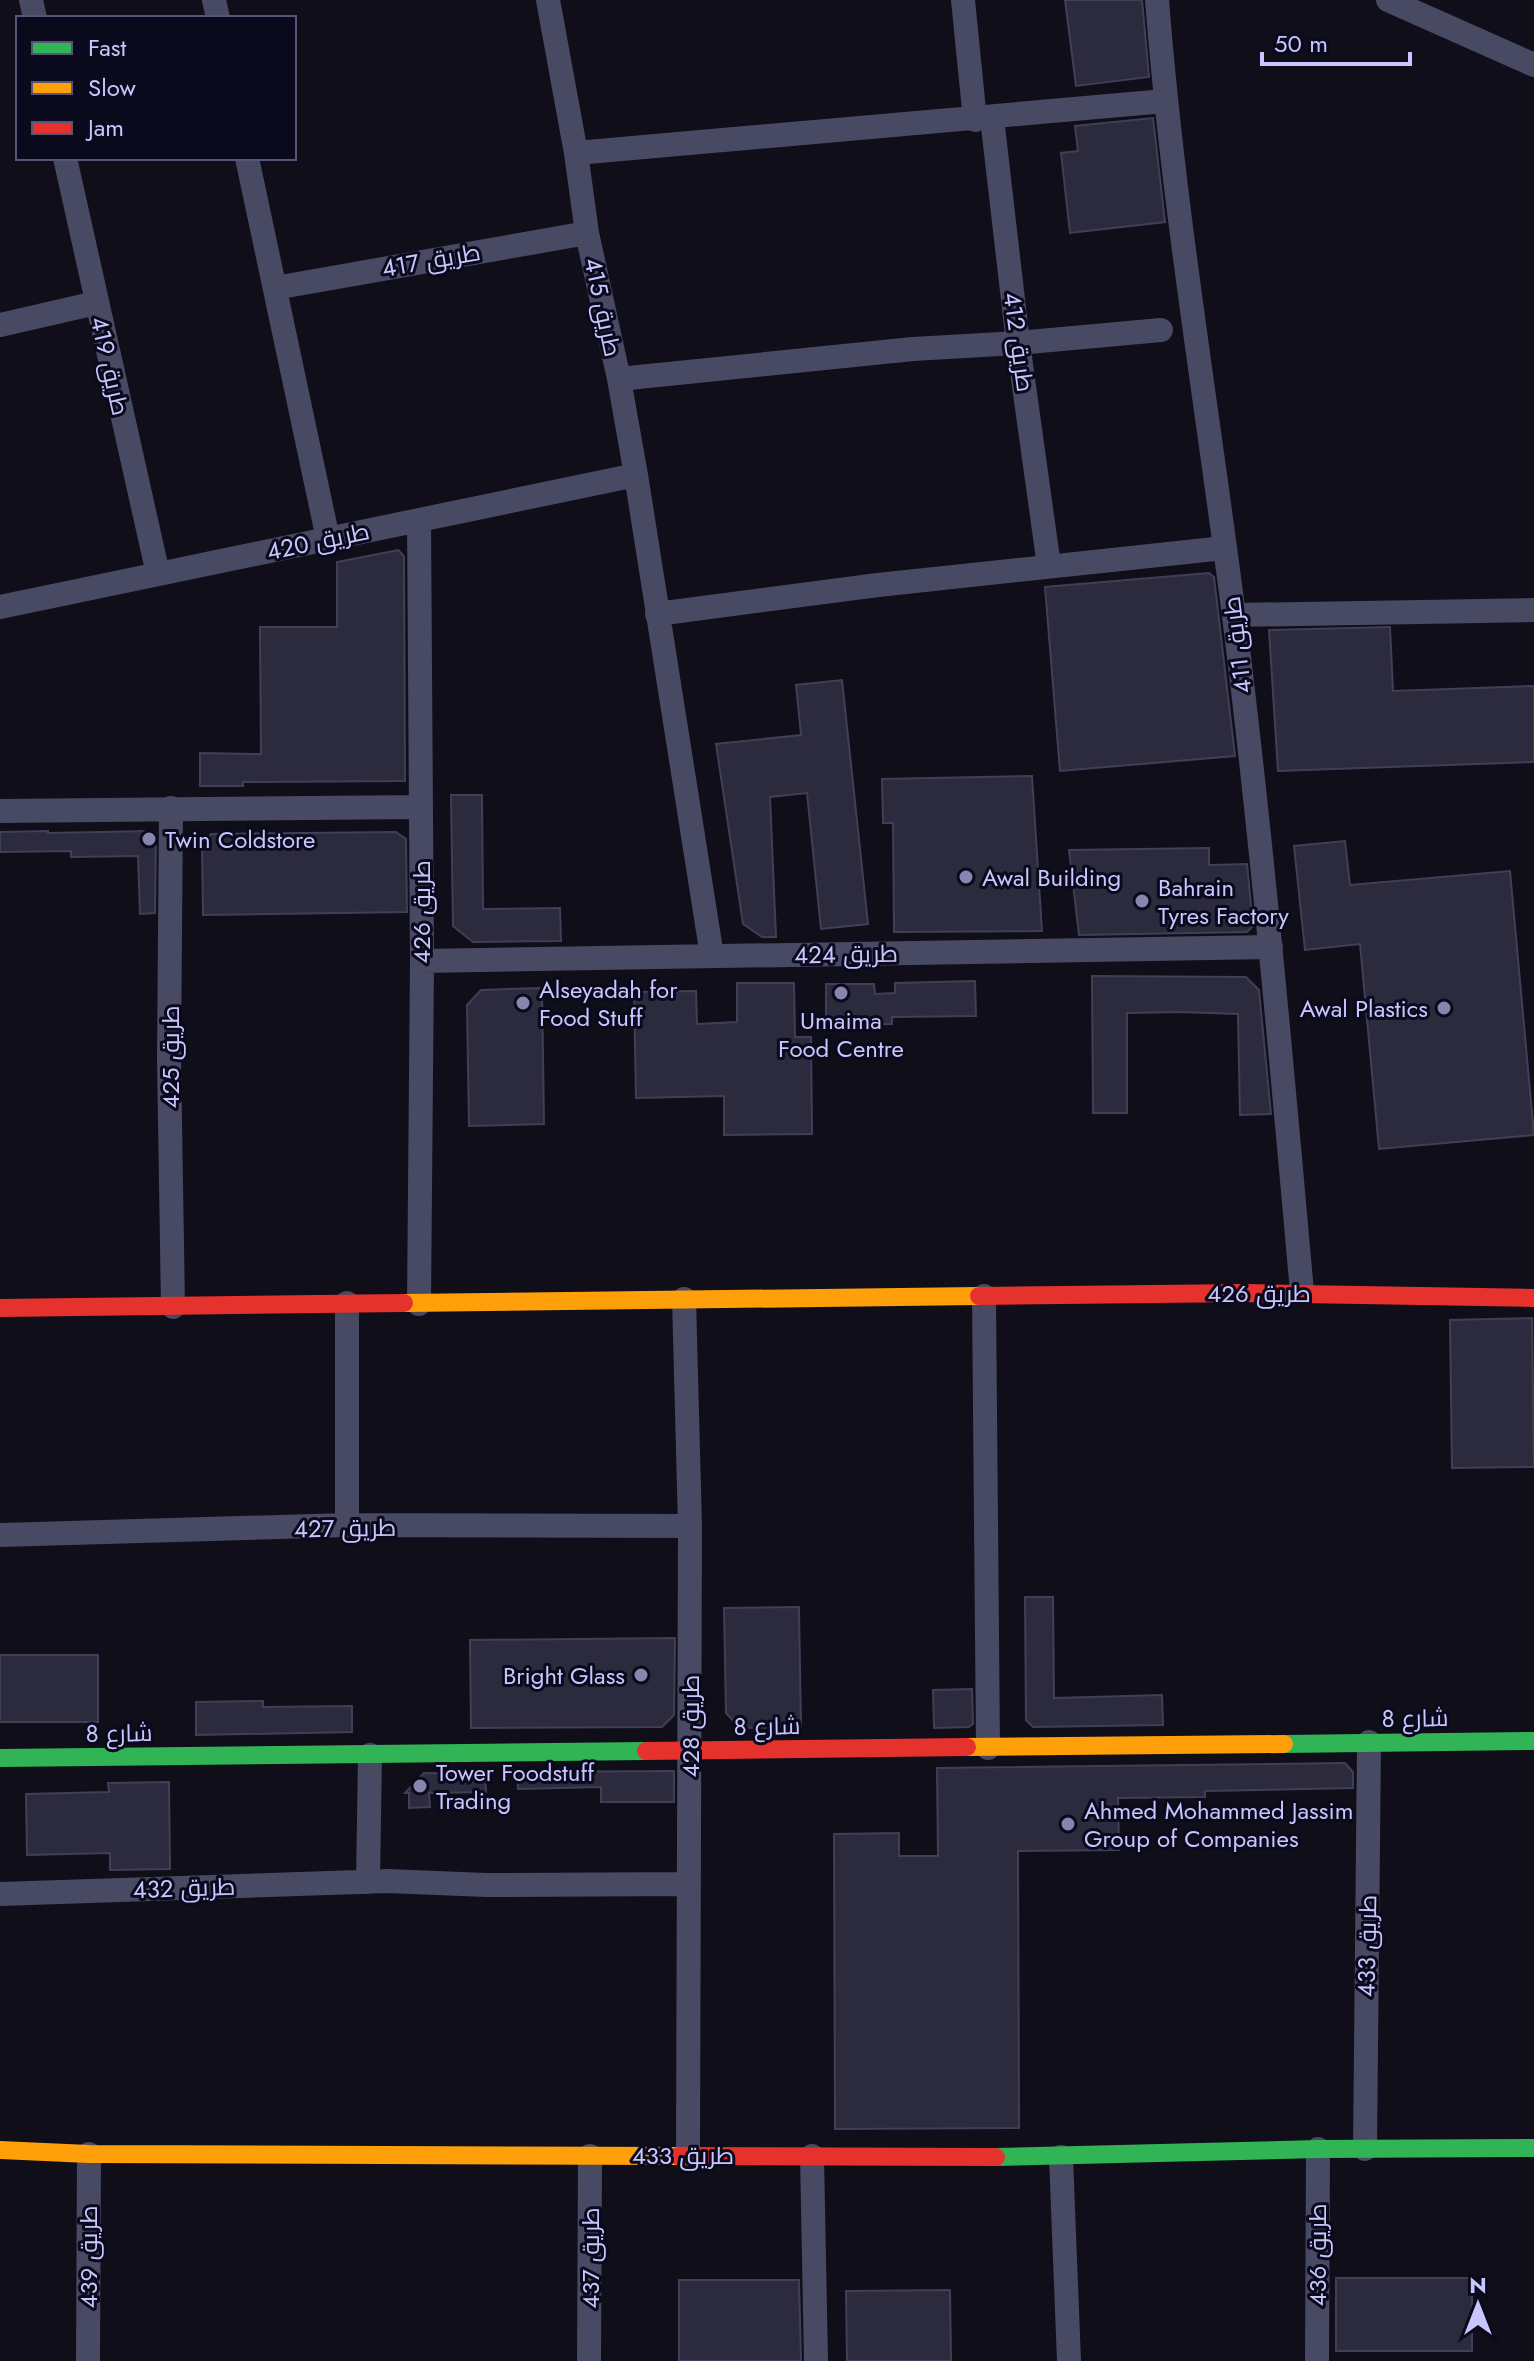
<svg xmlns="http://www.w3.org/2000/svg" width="1534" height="2361" viewBox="0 0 1534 2361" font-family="Jost,Cairo,sans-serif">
<rect width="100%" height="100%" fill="#0f0e19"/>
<path fill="#2c2a3d" stroke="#413f58" stroke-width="2" d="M1065,0H1142L1149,77L1076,86Z
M1153,118L1165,222L1070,233L1061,153L1078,151L1075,126Z
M398,550L404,556L405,781L243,782V786H200V753L261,754L260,627H337V562Z
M1209,573L1214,577L1235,756L1060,771L1045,587Z
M1390,627L1393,691L1534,686V762L1278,771L1269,630Z
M842,680L868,924L821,929L807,793L770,797L776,937H762L743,924L716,744L801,735L796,685Z
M1032,776L1042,931L894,932L893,823H883L882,779Z
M451,795H482L483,909L560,908L561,941L473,942L453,926Z
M48,831V833L152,831L156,834L155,913L140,914L138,856L71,857V851L0,852V832Z
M396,832L406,839L407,912L203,915L202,844L211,834Z
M1345,841L1350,885L1510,871L1534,1135L1379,1149L1360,944L1305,950L1294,846Z
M1209,848V865L1247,864L1253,926L1247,932L1079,935L1069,850Z
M1092,976L1246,977L1259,990L1271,1114L1240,1115L1238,1014L1180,1012L1127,1013V1113H1093Z
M975,981L976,1016L892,1017V1024L826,1025V984H874L875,994L895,993V983Z
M737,983H794L795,1037H811L812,1134L724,1135V1096L636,1098L634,992L696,991L697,1024L737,1022Z
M542,988L544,1124L469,1126L467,1005L481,990Z
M1532,1318L1534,1467L1452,1468L1450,1320Z
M1025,1597H1053L1054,1698L1162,1695L1163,1725L1033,1727L1026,1720Z
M799,1607L801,1727L740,1728L726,1713L724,1608Z
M675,1638L674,1715L662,1727L471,1728L470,1640Z
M0,1655H98V1722H0Z
M972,1689L973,1724L969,1727L934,1728L933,1690Z
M263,1701V1707L352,1706V1732L196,1735V1702Z
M1345,1763L1353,1772V1788L1205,1791V1797L1118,1798L1119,1850L1018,1851L1019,2128L835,2129L834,1834L899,1833V1856H938L937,1768Z
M674,1771V1802H601V1787L518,1789L517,1772Z
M424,1773L485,1774L486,1792L429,1793L430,1807L409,1808V1793H405Z
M169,1782L170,1869L110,1870V1853L27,1855L26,1794L109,1792L108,1783Z
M1336,2278H1472V2351H1336Z
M679,2280H799L801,2361H679Z
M950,2290L951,2361H847L846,2291Z"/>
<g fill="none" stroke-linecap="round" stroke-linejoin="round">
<path stroke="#484962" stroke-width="24" d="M31,0L35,18
M214,0L218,18
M548,0L576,153L587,233L619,379L636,475L712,956
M963,0L975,120
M1157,0C1173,206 1208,411 1234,616C1262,841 1282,1067 1302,1292
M1388,0L1534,65
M992,118L1018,343L1049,566
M576,153L1165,101
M65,158L158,574
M247,158L328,539
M275,288L587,233
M0,325L96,303
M619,379L913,349L1018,343L1161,330
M419,520L422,961L419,1304
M0,607L636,475
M657,614L878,585L1224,548
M1234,615L1534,610
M171,808L169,1059L173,1307
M0,811L420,807
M422,961L1271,947
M984,1296L988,1748
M684,1299L690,1526L688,2154
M347,1303V1525
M0,1535L347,1525L690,1526
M368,1882L370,1755
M0,1894L388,1881L486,1885L688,1884
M1365,2149L1369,1742
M812,2156L816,2361
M1061,2157L1069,2361
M88,2361L89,2154
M589,2361L590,2156
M1317,2361L1318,2149"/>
<path stroke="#30b455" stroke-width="18" d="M1284,1744L1534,1741
M0,1758L646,1751
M996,2157L1318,2149L1534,2148"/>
<path stroke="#ff9f0a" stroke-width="18" d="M404,1303L979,1296
M967,1747L1284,1744
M0,2150L89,2154L678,2156"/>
<path stroke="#e5322d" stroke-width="18" d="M979,1296L1244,1293L1534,1298
M0,1308L404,1303
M646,1751L967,1747
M678,2156L996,2157"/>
</g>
<g fill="#8786ae" stroke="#0b0a1d" stroke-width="3">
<circle cx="149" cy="839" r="8"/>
<circle cx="966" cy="877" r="8"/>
<circle cx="1142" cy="901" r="8"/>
<circle cx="841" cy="993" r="8"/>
<circle cx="523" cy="1003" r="8"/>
<circle cx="1444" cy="1008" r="8"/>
<circle cx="641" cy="1675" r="8"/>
<circle cx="420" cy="1786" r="8"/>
<circle cx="1068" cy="1824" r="8"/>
</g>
<g text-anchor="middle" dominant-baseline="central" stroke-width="6" stroke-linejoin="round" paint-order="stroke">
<g font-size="24" fill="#c8c6ff" stroke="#0b0a1d">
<text transform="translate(431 260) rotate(-10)">طريق 417</text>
<text transform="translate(603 307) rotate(78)">طريق 415</text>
<text transform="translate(1019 342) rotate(82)">طريق 412</text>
<text transform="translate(110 366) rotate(77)">طريق 419</text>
<text transform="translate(318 541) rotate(-12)">طريق 420</text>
<text transform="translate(1237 645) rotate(-97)">طريق 411</text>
<text transform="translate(421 912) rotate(-90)">طريق 426</text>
<text transform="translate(846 954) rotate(-1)">طريق 424</text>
<text transform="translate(170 1057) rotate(-90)">طريق 425</text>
<text x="1259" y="1293">طريق 426</text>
<text transform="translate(345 1528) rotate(-1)">طريق 427</text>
<text transform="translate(1415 1718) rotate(-1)">شارع 8</text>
<text transform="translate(690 1726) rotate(-90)">طريق 428</text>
<text transform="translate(767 1726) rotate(-1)">شارع 8</text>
<text transform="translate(119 1733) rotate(-1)">شارع 8</text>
<text transform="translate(184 1888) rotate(-2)">طريق 432</text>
<text transform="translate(1367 1946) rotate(-89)">طريق 433</text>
<text x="683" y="2155">طريق 433</text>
<text transform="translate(1317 2255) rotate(-90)">طريق 436</text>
<text transform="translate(88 2257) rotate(-90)">طريق 439</text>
<text transform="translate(590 2258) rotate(-90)">طريق 437</text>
</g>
<g font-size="24" fill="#c8c6ff" stroke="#0b0a1d" text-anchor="start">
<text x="165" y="839">Twin Coldstore</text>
<text x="982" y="877">Awal Building</text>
<text x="1158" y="887">Bahrain<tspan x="1158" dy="28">Tyres Factory</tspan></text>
<text x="539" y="989">Alseyadah for<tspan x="539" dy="28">Food Stuff</tspan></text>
<text x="1428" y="1008" text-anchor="end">Awal Plastics</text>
<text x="841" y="1020" text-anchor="middle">Umaima<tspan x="841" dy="28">Food Centre</tspan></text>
<text x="625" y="1675" text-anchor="end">Bright Glass</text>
<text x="436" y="1772">Tower Foodstuff<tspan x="436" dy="28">Trading</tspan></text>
<text x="1084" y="1810">Ahmed Mohammed Jassim<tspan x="1084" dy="28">Group of Companies</tspan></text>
</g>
</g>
<rect x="16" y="16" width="280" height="144" fill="#0b0a1d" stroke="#575577" stroke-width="2"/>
<rect x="32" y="42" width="40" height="12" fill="#30b455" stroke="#575577" stroke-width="2"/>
<text x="88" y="56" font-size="24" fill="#c8c6ff">Fast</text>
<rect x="32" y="82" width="40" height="12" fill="#ff9f0a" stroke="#575577" stroke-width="2"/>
<text x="88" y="96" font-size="24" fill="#c8c6ff">Slow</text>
<rect x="32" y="122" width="40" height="12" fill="#e5322d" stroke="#575577" stroke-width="2"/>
<text x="88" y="136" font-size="24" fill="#c8c6ff">Jam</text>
<g transform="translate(1478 2305)" stroke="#0b0a1d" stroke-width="6" paint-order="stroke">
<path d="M0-6L14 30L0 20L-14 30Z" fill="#c8c6ff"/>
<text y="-12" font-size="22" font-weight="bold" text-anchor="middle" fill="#c8c6ff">N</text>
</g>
<path d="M1262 52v12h148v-12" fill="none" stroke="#c8c6ff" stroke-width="4"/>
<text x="1274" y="52" font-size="24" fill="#c8c6ff" stroke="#0b0a1d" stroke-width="6" paint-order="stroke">50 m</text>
</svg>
